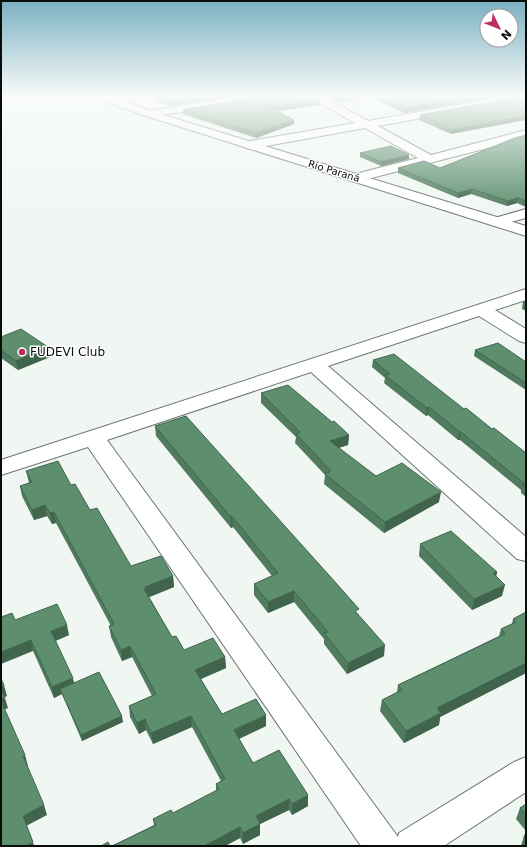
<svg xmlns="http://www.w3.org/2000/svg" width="527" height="847" viewBox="0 0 527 847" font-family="'DejaVu Sans',sans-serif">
<rect width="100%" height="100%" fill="#f0f7f2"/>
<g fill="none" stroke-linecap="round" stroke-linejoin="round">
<defs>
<path id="minor" d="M248,95H272L267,98L150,117L144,114L150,111Z
M308,95H321L368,121L514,95H526V99L378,126L431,155L526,130V138L356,182L351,181L349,178L351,175L418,158L365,128L250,149L246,148L244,145L246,142L250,141L355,123L309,97Z
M526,209V218L496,226L491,225L489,222L491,219Z
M526,289V300L495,310L526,329V343L519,341L479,316L328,366L526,537V561L517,559L311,372L107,440L398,837L399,833L514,762L526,757V792L444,846H361L88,447L1,475V460Z"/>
<path id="tertiary" d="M91,95H106L154,112L526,226V236L146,116L92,97Z"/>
</defs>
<use href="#minor" stroke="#6f7571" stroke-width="2"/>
<use href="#tertiary" stroke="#6f7571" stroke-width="2"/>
<use href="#minor" fill="#fff" fill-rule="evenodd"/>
<use href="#tertiary" fill="#fff" fill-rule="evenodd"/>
</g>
<path fill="#507b5f" d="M150,95H240L170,106L156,101V98L150,96Z
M324,95H506L404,113L369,97L337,102Z
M526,96L451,134L419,120L420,115Z
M320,100V105L277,111L294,120V124L256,138L183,114V110Z
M526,135V207L517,203L507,206L471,194L458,198L398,173V168H440Z
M360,153L409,159L381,166L360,157Z
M523,301H526V311L522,309Z
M1,337L50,357L18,370L1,358Z
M475,350L526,362V390L474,356Z
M373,360L464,409L526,453V497L521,493V490L460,440H458L428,415L426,416L384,383L385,378L372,367Z
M261,393L332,422L349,435L348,445L338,448L376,476L439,502L384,533L324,484L325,475L295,443L296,437L261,403Z
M155,426L358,614L384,656L347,674L324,644V639L294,602L268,613L254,595V584L272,576L233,527L231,528L156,436Z
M26,471L71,485L90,510L131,566L173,576L174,587L149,597L172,637L184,650L225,657L226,668L201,679L222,714L266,726L239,739L253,763L308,806L292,815L289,810L260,824V835L243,844L240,838L225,846H112L154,825L153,819L173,813L216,791V784L221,781L192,727L153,744L146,730L139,734L130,717L129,706L152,696L132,657L122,661L111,637L109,626H111L56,523L52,524L47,516L34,520L22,496L20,486L29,483Z
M420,544L497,572L496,576L502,596L472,610L419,556Z
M526,612V673L440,717L439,725L404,743L380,711L382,700L397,692L398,685L499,636L501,629L512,624L513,619Z
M15,620L69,635L55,641L74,683L123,722L82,741L62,694L54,698L33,651Z
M526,804V831L516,819L520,808Z
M526,833V846H521L524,835Z"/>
<path fill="#41644d" d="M212,95H240L170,106V102Z
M356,95H369V97L337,102V98Z
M482,95H506L404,113V108Z
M320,100V105L270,112V107Z
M526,116V120L451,134L452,130Z
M294,120V124L256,138V133Z
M409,155V159L381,166V162Z
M472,189L471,194L458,198V193Z
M518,198L517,203L507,206L508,201Z
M48,347L50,357L18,370L16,361Z
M429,407L428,415L426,416L427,408Z
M460,432H461L460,440H458Z
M349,435L348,445L329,451L330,441Z
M441,492L439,502L384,533L385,522Z
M45,505L47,516L34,520L32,510Z
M54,512L56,523L52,524L50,513Z
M232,516L233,527L231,528V517Z
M497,572L495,583L493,573Z
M173,576L174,587L147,598L144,589L145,587Z
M505,585L502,596L472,610L474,599Z
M294,591V602L268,613V602Z
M67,625L69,635L53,642L51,631Z
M31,640L33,651L1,664V652Z
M385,645L384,656L347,674L348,663Z
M130,646L132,657L122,661L121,650Z
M225,657L226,668L196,681L195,670Z
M526,663V673L440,717L439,725L404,743L406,731L437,708Z
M73,678L75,688L60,689L62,694L54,698L52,687Z
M4,685L7,696L3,698L1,690V687Z
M5,698L8,708L4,710L1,699Z
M266,715V726L234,741V730Z
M122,716L123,722L82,741L81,735Z
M191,716L192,727L153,744L151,733Z
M145,719L146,730L139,734L137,723Z
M25,755L28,766L26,767L23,756Z
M308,795V806L292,815V804Z
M289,799V810L260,824V835L243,844V833L256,816Z
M44,805L47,815L26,826L23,816Z
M240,827V838L225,846H204Z
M33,842L34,846H25Z"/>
<path fill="#5d8f6e" stroke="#41644d" d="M159,95H212L170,102L156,97L161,95Z
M268,95H310L320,100L270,107L294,120L256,133L183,110Z
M332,95H356L337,98Z
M374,95H482L404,108Z
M526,96V116L452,130L420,115Z
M526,135V201L518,198L508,201L472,189L458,193L398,168L424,161L440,168L515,138Z
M391,146L409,155L381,162L360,153Z
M21,329L48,347L16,361L1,350V337Z
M498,343L526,362V383L475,350Z
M394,354L464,409L466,408L492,429L494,428L526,453V488L522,485L525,484L461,432H460L429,407L427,408L385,375L390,374L373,360Z
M288,385L332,422L334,421L349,435L330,441L376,476L402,463L441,492L385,522L325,474L331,471L296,434L300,432L261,393Z
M186,416L336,583L359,609L355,611L385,645L348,663L324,633L328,632L294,591L268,602L254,584L278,573L232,516L231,517L155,426Z
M58,461L71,485L75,484L90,510L97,508L131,566L161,556L173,576L145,587L146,589H144L172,637L176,636L184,650L213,638L225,657L195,670L222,714L256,699L266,715L234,730L253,763L279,750L308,795L292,804L289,799L256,816L260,824L243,833L240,827L204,846H112L156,825L153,819L171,810L173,813L219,789L216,784L225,779L191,716L151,733L145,719L137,723L129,706L156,694L130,646L121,650L109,626L114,624L54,512L50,513L45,505L32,510L20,486L32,482L26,471Z
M451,531L497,572L493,573L505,585L474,599L420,544Z
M57,604L67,625L51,631L73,678L52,687L31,640L1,652V617L12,613L15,620Z
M526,612V663L437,708L441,713L406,731L382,700L402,690L398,685L505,634L501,629L516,622L513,619Z
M99,672L122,716L81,735L60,689Z
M1,679L4,685L1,687Z
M1,689L5,698L1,699Z
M1,701L25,755L23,756L44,805L23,816L33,842L25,846H1Z
M526,804V815L520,808Z
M108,842L110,846H101Z
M526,843V846H521Z"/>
<linearGradient id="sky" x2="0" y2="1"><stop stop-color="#7aafc1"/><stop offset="0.45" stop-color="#f8fbf9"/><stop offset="1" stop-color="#f8fbf9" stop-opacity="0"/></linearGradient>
<rect width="527" height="213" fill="url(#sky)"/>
<circle fill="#bc2f60" stroke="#fff" stroke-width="1.5" cx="22" cy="352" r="4"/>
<g text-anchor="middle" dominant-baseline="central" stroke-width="3" stroke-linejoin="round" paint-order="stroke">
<g font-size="10" fill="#0b0d0b" stroke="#fff">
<text transform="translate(334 171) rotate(17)">Río Paraná</text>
</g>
<g font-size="12" fill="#0b0d0b" stroke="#fff" text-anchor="start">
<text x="30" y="352">FUDEVI Club</text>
</g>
</g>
<rect width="527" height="847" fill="none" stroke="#0b0d0b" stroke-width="4"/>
<g transform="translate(499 28) rotate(133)"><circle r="19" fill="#ffffff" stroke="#9d9e9d"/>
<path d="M0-3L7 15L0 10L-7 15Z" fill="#bc2f60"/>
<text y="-6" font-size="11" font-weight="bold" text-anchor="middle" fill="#0b0d0b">N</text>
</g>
</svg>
